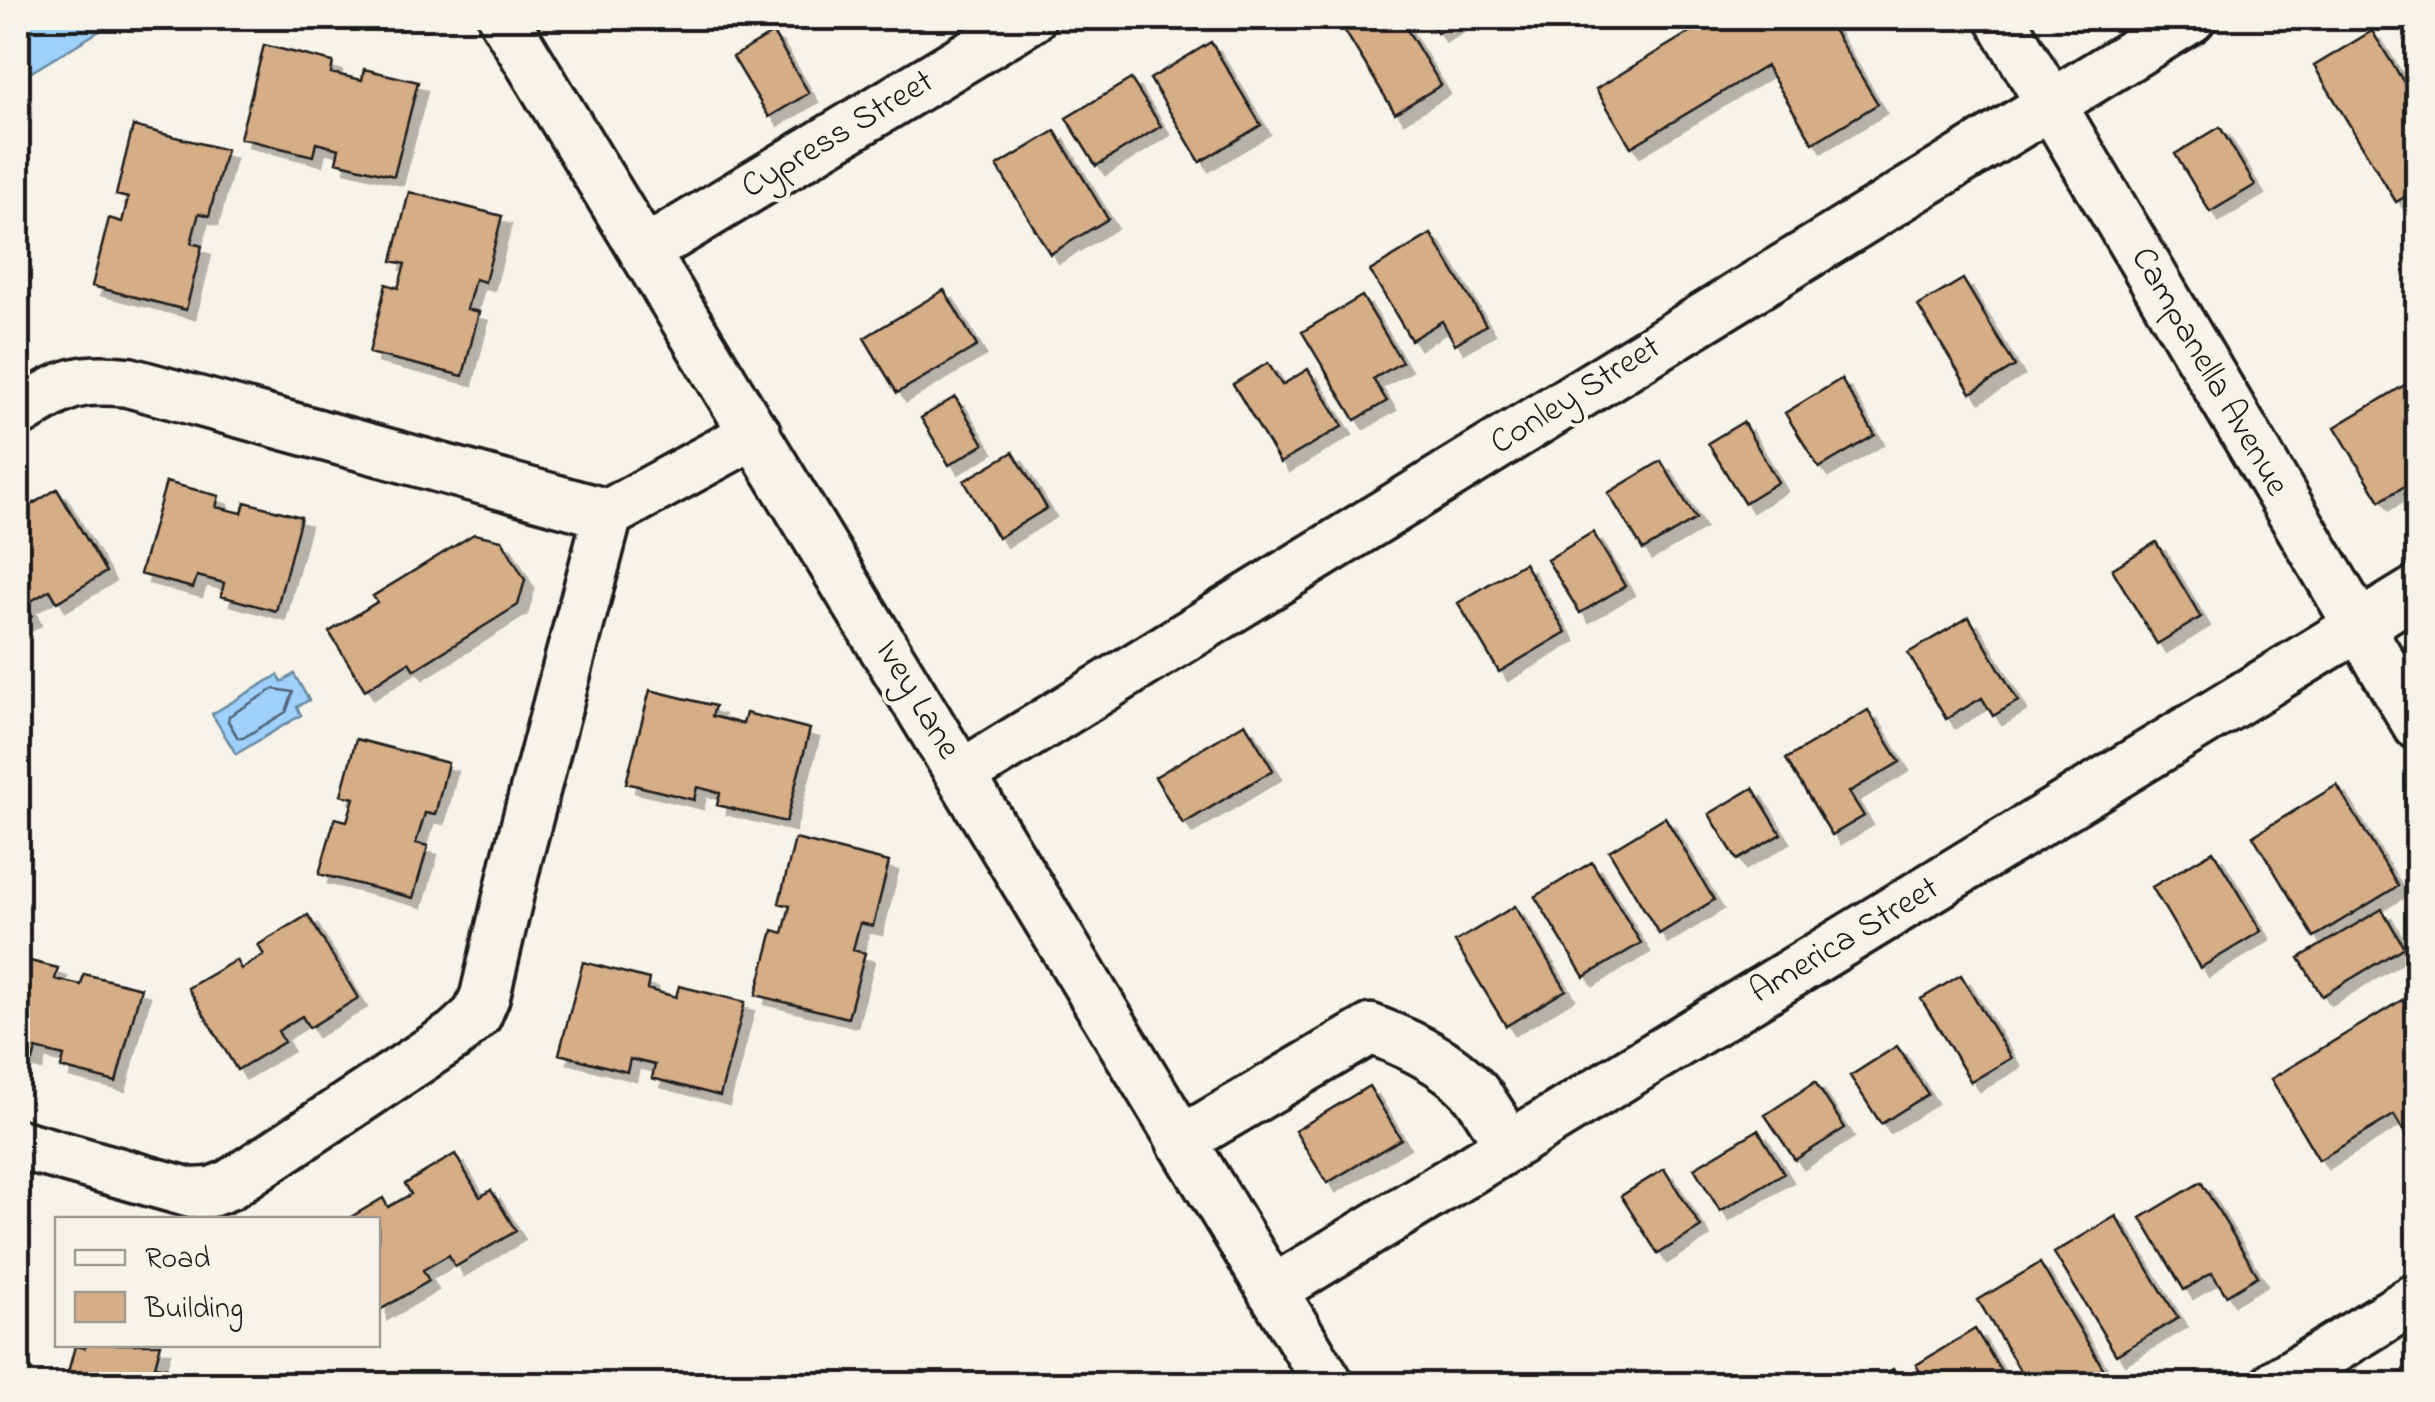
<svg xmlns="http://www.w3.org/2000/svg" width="2435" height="1402" viewBox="0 0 2435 1402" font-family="'Indie Flower',sans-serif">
<defs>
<filter id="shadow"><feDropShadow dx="9" dy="9" stdDeviation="0" flood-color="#0004"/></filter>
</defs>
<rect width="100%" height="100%" fill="#f7f3e8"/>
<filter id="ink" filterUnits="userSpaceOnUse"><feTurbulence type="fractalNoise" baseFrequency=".01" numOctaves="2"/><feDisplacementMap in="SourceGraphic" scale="20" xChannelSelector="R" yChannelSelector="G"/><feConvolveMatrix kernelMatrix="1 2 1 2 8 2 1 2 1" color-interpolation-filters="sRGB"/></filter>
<g filter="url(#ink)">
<path fill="#9fd1fc" stroke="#6b89a2" stroke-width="2.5" d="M18,18H121L18,80Z
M294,674L309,700L297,707L301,715L236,754L212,714L278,675L282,682Z"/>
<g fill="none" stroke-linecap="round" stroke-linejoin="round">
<path stroke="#506476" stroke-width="2.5" d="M274,689L293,692L286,712L243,738H238L228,721L229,716Z"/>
</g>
<path fill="#d5ad86" stroke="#1c1c1c" stroke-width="2.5" filter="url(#shadow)" d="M1337,18H1400L1441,85L1395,113Z
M1427,18H1464L1437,33Z
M1713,18H1826L1878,104L1813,143L1766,66L1631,147L1596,89Z
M2372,31L2418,105V189L2396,202L2314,66Z
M773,33L809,93L769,117L733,57Z
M1211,42L1261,125L1200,162L1150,79Z
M264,45L333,62L331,73L362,80L364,69L418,82L394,176L336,162L339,149L316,143L313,156L240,138Z
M1131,79L1161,126L1096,166L1066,118Z
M133,126L226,150L209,216L199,213L191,243L202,246L186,310L92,286L109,218L122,222L128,198L116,195Z
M2220,127L2255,185L2210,212L2175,154Z
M1055,131L1108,219L1050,254L997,166Z
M409,192L502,216L485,282L475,279L467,309L479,312L463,376L369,353L386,284L398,288L405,264L392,261Z
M1431,234L1486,325L1455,344L1442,321L1411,340L1370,271Z
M1963,279L2015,366L1971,393L1918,306Z
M944,290L977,346L897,393L864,338Z
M1362,296L1402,362L1373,379L1387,401L1355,420L1302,332Z
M1268,363L1282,385L1308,369L1343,426L1280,463L1233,384Z
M2418,377V478L2380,501L2335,427Z
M1841,379L1875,435L1819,468L1785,413Z
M955,397L984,444L949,465L921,418Z
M1743,422L1778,482L1744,503L1708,443Z
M1013,452L1047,508L998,538L964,481Z
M1661,461L1696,519L1643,550L1608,493Z
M166,482L219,496L216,507L242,513L245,502L301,517L276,611L221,596L224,583L197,576L193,588L140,574Z
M57,489L106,572L57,602L50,590L26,604L32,616L18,624V513Z
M1593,532L1625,586L1580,613L1547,560Z
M474,534L502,540L525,580L518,605L414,670L409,662L365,690L329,632L377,602L373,596Z
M2156,542L2201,617L2157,644L2112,569Z
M1524,563L1566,632L1499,672L1458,603Z
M1969,617L2018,701L1993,716L1982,698L1946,719L1908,653Z
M650,690L715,706L712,716L743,724L746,713L810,729L786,822L717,805L720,793L697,787L694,800L626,783Z
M1868,710L1900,762L1849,792L1864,816L1832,835L1786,759Z
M1245,723L1273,770L1183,824L1155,777Z
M356,739L448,763L435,815L425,813L416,843L428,846L413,898L319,874L335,818L347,821L354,798L341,795Z
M2337,785L2398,886L2314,937L2253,836Z
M1753,788L1781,834L1737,860L1709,814Z
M1665,817L1714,900L1659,934L1609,851Z
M795,839L889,862L873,926L860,923L853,950L865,953L848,1018L756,995L773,930L783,933L790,906L779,903Z
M2213,851L2261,931L2200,968L2152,887Z
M1592,862L1641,943L1584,977L1535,897Z
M1515,906L1566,990L1506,1026L1455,942Z
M2382,909L2404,947L2322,996L2299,958Z
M308,915L358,998L309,1028L302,1016L278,1031L284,1042L237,1070L188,988L236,960L241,969L264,955L258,945Z
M18,958L58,968L55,979L81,985L84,974L141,988L116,1082L61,1068L64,1056L36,1049L33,1061L18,1057Z
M583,962L649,979L647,989L676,997L679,986L745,1002L720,1096L652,1078L655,1065L630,1059L627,1072L559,1054Z
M1961,975L2011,1058L1971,1082L1921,999Z
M2402,1000L2418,1026V1155L2394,1115L2319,1160L2271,1079Z
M1897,1046L1928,1094L1881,1124L1850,1076Z
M1815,1082L1845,1128L1795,1160L1765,1115Z
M1369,1086L1401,1139L1327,1183L1295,1131Z
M1758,1130L1784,1173L1720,1211L1694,1168Z
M455,1154L480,1197L491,1190L516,1231L455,1267L449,1255L423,1270L429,1281L378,1311V1220H346L383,1198L388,1207L411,1194L405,1184Z
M1664,1169L1701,1227L1658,1254L1621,1196Z
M2201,1182L2258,1276L2226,1295L2212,1273L2184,1290L2141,1218Z
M2116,1216L2178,1318L2116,1355L2054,1253Z
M2040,1263L2106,1373L2086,1384H2067L2058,1371L2035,1384H2028L1978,1300Z
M1975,1329L2009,1384H1927L1916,1365Z
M86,1344H161L155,1366L167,1368L163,1384H65L75,1346L85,1348Z
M1893,1369L1902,1384H1868Z"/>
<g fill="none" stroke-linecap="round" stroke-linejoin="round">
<defs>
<path id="minor" d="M503,18L1329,1384
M2000,18L2418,726
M644,252L1031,18
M18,413C63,386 73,376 128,382L608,514
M961,775L2191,18
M1181,1141L1371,1029C1409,1044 1446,1060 1474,1091C1488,1107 1498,1128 1510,1146
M18,1144L191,1193L211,1192L229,1185L455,1035L477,1015L485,996L517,859L608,514L756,433
M1272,1291L2418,590
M2276,1384L2418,1297"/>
</defs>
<use href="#minor" stroke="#1c1c1c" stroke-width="55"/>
<use href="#minor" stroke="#f7f3e8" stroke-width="48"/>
</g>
</g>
<g text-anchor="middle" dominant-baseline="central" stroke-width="8" stroke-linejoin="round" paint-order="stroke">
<g font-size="35" fill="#1c1c1c" stroke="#f7f3e8">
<text transform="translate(838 135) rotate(-31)">Cypress Street</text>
<text transform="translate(2209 372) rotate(60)">Campanella Avenue</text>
<text transform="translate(1576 396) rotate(-32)">Conley Street</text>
<text transform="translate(917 700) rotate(59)">Ivey Lane</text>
<text transform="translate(1845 941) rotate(-31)">America Street</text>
</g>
</g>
<rect width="2435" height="1402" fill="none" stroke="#f7f3e8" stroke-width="60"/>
<rect x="30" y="30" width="2375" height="1342" fill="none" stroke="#1c1c1c" stroke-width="4" filter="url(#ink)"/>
<rect x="55" y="1217" width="325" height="130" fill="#f7f3e8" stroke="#9f9d96" stroke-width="2.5"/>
<rect x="75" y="1250" width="50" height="15" fill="#f7f3e8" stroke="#9f9d96" stroke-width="2.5"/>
<text x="145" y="1267" font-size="30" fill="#1c1c1c">Road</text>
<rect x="75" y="1292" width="50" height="30" fill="#d5ad86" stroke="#9f9d96" stroke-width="2.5"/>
<text x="145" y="1317" font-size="30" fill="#1c1c1c">Building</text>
</svg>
